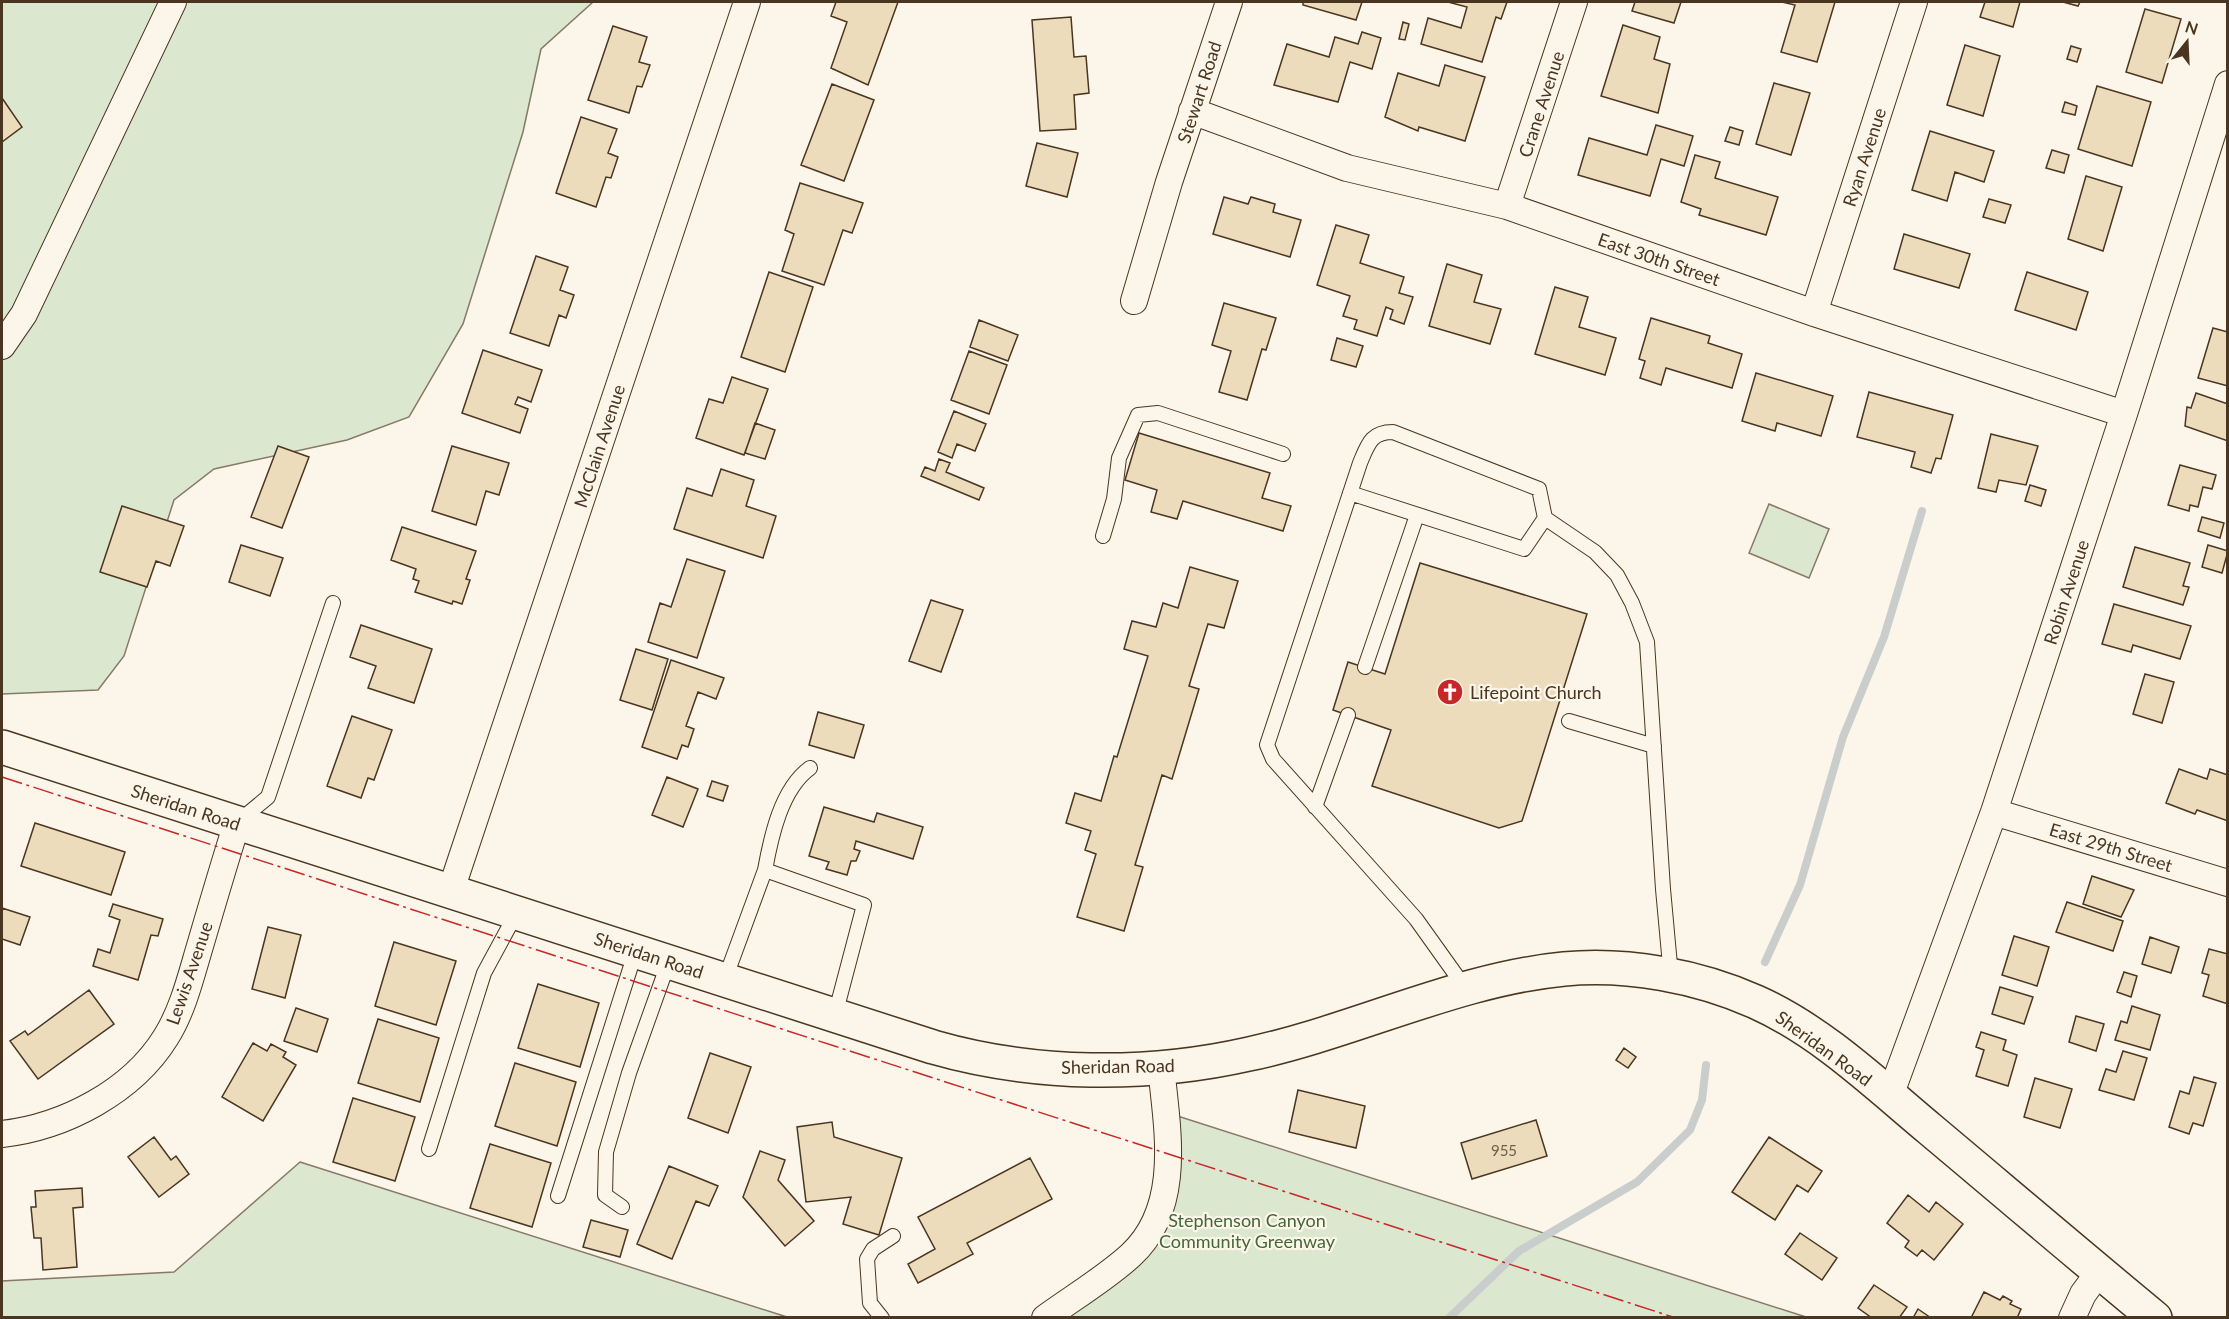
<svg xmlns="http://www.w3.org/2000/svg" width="2229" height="1319" viewBox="0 0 2229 1319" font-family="Lato,sans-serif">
<rect width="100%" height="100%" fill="#fbf6e9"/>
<path fill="#dce7d0" stroke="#887966" stroke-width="1.5" d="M2,2H593L541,49L523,132L463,324L409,417L347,440L214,469L174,500L124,656L98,690L2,694Z
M1769,504L1829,529L1809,578L1749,553Z
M1165,1112L1806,1317L1045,1318L1144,1241Z
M300,1162L787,1317H2V1281L174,1272Z"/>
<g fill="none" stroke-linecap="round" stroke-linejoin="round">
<path stroke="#c9cecd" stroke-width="8" d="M1765,962L1800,885L1843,737L1884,637L1922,511
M1449,1318L1519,1251L1637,1182L1690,1130L1702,1100L1706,1065"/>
</g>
<path fill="#ecdcbc" stroke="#4a3520" stroke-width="1.5" d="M836,2H898L868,85L831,68L847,22L831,16Z
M1303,2H1362L1356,20L1303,5Z
M1448,2H1507L1501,19L1496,17L1482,62L1421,44L1428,18L1461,28L1467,7Z
M1635,2H1681L1674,23L1632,11Z
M1782,2H1835L1817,62L1781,52L1795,5Z
M1985,2H2020L2013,27L1980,17Z
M2063,2H2080L2078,6Z
M2145,9L2181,19L2162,83L2126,72Z
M1071,17L1074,57L1086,56L1089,93L1074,95L1076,129L1040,131L1032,20Z
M1403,22L1409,24L1405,40L1399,39Z
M1623,25L1660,37L1654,59L1670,64L1658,113L1601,96Z
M613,26L647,37L639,62L650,65L642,87L637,86L629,113L588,100Z
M1362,32L1381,38L1372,69L1350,62L1338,102L1274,85L1287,44L1329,57L1335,37L1358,44Z
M1965,45L2000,56L1983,116L1947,105Z
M2071,46L2081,49L2077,62L2067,59Z
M1445,65L1485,77L1465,141L1419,127L1418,131L1385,117L1398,73L1439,86Z
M1774,83L1810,93L1791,155L1756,144Z
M832,84L874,100L844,181L801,165Z
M2097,86L2151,102L2132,166L2078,149Z
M2,98L22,127L2,142Z
M2065,102L2077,106L2075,115L2062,112Z
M581,117L617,129L608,153L618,157L611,178L606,177L596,207L556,193Z
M1656,125L1693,136L1684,166L1661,159L1650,196L1578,175L1589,138L1647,155Z
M1730,127L1743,131L1739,145L1725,141Z
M1930,131L1994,151L1984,182L1955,172L1947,201L1912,190Z
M1037,143L1078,153L1067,197L1026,186Z
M2052,150L2069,155L2064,173L2046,168Z
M1695,155L1720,162L1715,178L1778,197L1766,235L1699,215L1701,209L1681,202Z
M2086,176L2122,187L2103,251L2068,239Z
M800,183L863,203L852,233L843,230L824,285L782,271L794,234L785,230Z
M1224,197L1248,204L1251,197L1275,204L1273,212L1301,220L1290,257L1213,234Z
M1989,199L2011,205L2005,223L1983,217Z
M1336,225L1369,235L1360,263L1404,277L1399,293L1413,297L1404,324L1390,319L1393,310L1386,307L1377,336L1354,329L1357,320L1343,316L1350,296L1317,285Z
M1904,234L1970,254L1959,288L1894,269Z
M536,256L568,267L560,290L574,295L566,318L559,315L549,346L510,333Z
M1447,264L1482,275L1474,302L1501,309L1490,344L1429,326Z
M769,272L813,287L785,372L741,357Z
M2027,272L2088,292L2076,330L2015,310Z
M1555,287L1588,297L1579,327L1616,338L1605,375L1535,354Z
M1224,303L1276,318L1266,350L1262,349L1247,400L1219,392L1231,351L1212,345Z
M1651,318L1710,336L1708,343L1742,354L1732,388L1666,368L1661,385L1640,378L1645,361L1639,359Z
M979,320L1018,335L1008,361L970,347Z
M2213,328L2228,332V386L2198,378Z
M1337,338L1363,346L1356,367L1331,360Z
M483,350L542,370L531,402L518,397L515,404L528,409L520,433L462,413Z
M969,351L1007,365L989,414L951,400Z
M1756,373L1833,396L1821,436L1777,423L1775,431L1742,421Z
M732,377L768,389L744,455L696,438L709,399L723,403Z
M1869,392L1953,415L1941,459L1936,458L1931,473L1911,467L1915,452L1857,437Z
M2196,393L2228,404V441L2185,426L2187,407L2191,408Z
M954,411L986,424L975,451L957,444L952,458L938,452Z
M755,423L775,430L765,459L745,453Z
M1139,433L1270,473L1262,498L1291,506L1283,531L1183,501L1177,519L1151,512L1157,490L1125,480Z
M1991,434L2038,446L2026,485L1999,480L1996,492L1978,488Z
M278,446L309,457L282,528L251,517Z
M452,446L509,463L499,495L486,491L476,525L432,511Z
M939,459L950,463L946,472L984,488L979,500L921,476L925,467L935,471Z
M2180,465L2216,475L2212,489L2203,487L2198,507L2190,505L2189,511L2168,505Z
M721,469L754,480L746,506L776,516L763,558L674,529L687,488L712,496Z
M2030,485L2046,490L2041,506L2025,501Z
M122,506L184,526L170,566L156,561L147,587L100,572Z
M2202,517L2224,523L2220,538L2198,531Z
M402,527L476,551L466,579L470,580L462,604L453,601L452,604L415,592L419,581L413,579L416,569L391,560Z
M241,545L283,558L270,596L229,582Z
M2208,545L2228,551L2222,573L2202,567Z
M2135,547L2190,563L2183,586L2189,587L2183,605L2123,587Z
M687,559L725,571L697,658L648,642L660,603L671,607Z
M1420,563L1587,614L1522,821L1499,828L1372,786L1391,730L1333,710L1348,662L1385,674Z
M1190,567L1238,581L1224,628L1208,624L1189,686L1199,689L1172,779L1162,775L1135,865L1143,867L1124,931L1077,917L1096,854L1085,850L1091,831L1066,823L1075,793L1101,801L1114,756L1117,757L1148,656L1124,649L1132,621L1156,627L1163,603L1178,608Z
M931,600L963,610L941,672L909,661Z
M2114,604L2191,626L2180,659L2133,645L2131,652L2102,644Z
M361,625L432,649L414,703L368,688L376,666L350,657Z
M636,649L668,659L652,710L620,700Z
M671,660L724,678L716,699L698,692L686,726L694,729L688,747L682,745L677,759L642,747Z
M2145,674L2174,682L2162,723L2133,714Z
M818,712L864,725L854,758L809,745Z
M352,716L392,730L374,780L368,778L361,798L327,786Z
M2179,769L2207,779L2210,769L2228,775V821L2197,810L2195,814L2166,803Z
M667,777L698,789L683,827L652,815Z
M712,781L728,786L723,801L707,796Z
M824,807L874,822L877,813L923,827L913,859L856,841L854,849L860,851L856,861H851L847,875L826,869L829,862L809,856Z
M35,823L125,852L111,895L21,866Z
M2092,876L2134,890L2121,917L2083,904Z
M2067,902L2123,921L2113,951L2056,932Z
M113,904L163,919L158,936L151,935L138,980L93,966L98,949L110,953L120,920L109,916Z
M2,908L30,917L20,945L2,939Z
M268,927L301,935L285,998L252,989Z
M2014,936L2049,947L2037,986L2002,975Z
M2150,937L2179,947L2171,973L2142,964Z
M394,942L456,961L436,1025L375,1006Z
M2209,949L2228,954V1004L2203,996L2209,975L2202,973Z
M2124,972L2137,976L2131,997L2117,992Z
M538,984L599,1003L580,1067L518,1048Z
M2000,987L2033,997L2024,1024L1992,1014Z
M89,990L114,1024L38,1079L10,1041L25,1031L28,1035Z
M2132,1006L2160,1015L2150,1050L2115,1040L2121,1021L2127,1023Z
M296,1008L328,1019L317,1052L284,1041Z
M2076,1016L2104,1024L2096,1051L2069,1042Z
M378,1019L439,1038L420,1102L358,1083Z
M1981,1032L2006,1040L2003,1050L2017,1055L2008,1086L1976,1076L1984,1050L1976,1047Z
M253,1043L267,1051L271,1044L286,1052L283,1057L296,1065L263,1121L222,1097Z
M1624,1048L1636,1057L1628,1068L1616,1060Z
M2123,1051L2147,1058L2134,1100L2099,1090L2106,1069L2116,1072Z
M710,1053L751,1067L728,1133L688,1118Z
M515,1063L576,1082L557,1146L495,1126Z
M2194,1077L2216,1083L2203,1126L2193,1123L2189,1134L2169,1127L2180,1091L2189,1094Z
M2035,1078L2072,1089L2060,1128L2024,1117Z
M1298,1090L1365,1106L1356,1148L1289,1132Z
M353,1098L415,1117L395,1181L333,1162Z
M1536,1120L1547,1156L1472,1179L1461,1143Z
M832,1122L834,1137L902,1158L879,1235L843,1224L851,1197L806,1202L797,1127Z
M154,1137L171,1160L176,1156L189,1174L159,1197L128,1157Z
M1769,1137L1822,1171L1808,1192L1797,1185L1775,1220L1732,1192Z
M490,1144L551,1163L532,1227L470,1208Z
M760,1151L785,1160L778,1180L814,1221L785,1246L743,1197Z
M1030,1158L1052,1199L967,1243L973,1254L918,1283L908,1264L935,1249L918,1217Z
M669,1166L718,1186L709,1206L696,1201L672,1259L637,1244Z
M82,1188L83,1207L73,1208L77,1267L43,1270L41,1238H34L31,1207H36L35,1191Z
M1908,1195L1929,1212L1936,1202L1963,1224L1934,1260L1922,1250L1917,1256L1905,1247L1909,1241L1887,1223Z
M591,1220L628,1230L620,1257L583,1247Z
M1800,1233L1837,1258L1822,1280L1785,1254Z
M1874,1285L1907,1307L1899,1318H1872L1858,1308Z
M1984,1292L2000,1300L2003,1296L2012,1301L2010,1304L2021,1309L2017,1318H1971Z
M1918,1309L1931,1318H1913Z"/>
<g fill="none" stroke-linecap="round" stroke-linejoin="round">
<defs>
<path id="service" d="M1350,493L1524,549L1545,518
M1103,536L1114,499L1119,458L1138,415L1158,413L1283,454
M1365,667L1417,515
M1569,721L1654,746
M1315,807L1348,715
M238,822L268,797L333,603
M765,870C771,837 781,789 810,768
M725,979L765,870L864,905L835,1015
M1466,989L1416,919L1273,759L1267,745L1360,463C1368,444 1371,432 1393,432L1539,489L1545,518L1595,552L1617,575L1632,603L1647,642L1663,889L1671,976
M429,1149L484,973L517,912
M558,1196L636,950
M622,1207L605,1195L606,1152L629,1073L669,961
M882,1318L870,1303L867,1259L873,1249L893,1236"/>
<path id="minor" d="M1192,111L1347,168L1507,206L1814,313L2124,414
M1507,206L1574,2
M1134,301L1169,182L1229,2
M1814,313L1914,2
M2,346L24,314L173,2
M1994,812L2228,883
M451,890L747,2
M1890,1096L1994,812L2124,414L2228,84
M2,1134C64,1127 132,1092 166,1037C183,1010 191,976 200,946C212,905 224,864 237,823
M1045,1318C1074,1297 1106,1278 1131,1255C1183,1207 1167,1128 1161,1067
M2072,1318L2083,1294L2099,1272"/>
<path id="secondary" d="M2,747L933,1047C1034,1076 1147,1077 1249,1054C1353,1032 1458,979 1564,969C1627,963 1698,976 1756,1002C1821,1031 1877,1085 1931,1130C2006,1193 2080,1256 2155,1318"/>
</defs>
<use href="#service" stroke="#4a3520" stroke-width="16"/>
<use href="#minor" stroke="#4a3520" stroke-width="28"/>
<use href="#secondary" stroke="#4a3520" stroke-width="36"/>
<use href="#service" stroke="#fbf6e9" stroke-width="14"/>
<use href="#minor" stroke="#fbf6e9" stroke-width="26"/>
<use href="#secondary" stroke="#fbf6e9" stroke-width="33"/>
<path stroke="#c62828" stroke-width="1.5" stroke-dasharray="21 4.5 3 4.5" stroke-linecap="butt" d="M2,777L1676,1318"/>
</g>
<defs>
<symbol id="church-disc" viewBox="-11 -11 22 22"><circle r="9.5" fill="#c62828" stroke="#fbf6e9"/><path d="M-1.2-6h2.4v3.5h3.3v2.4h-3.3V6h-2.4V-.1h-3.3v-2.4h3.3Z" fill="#fff"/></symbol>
</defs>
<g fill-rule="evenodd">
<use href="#church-disc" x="1435" y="677" width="30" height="30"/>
</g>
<g text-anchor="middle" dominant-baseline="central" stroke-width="4.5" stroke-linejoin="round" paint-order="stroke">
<g font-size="15" fill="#725f47">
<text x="1504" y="1150">955</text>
</g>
<g font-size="18" fill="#4a3520" stroke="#fbf6e9">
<text transform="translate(1199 92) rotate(-72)">Stewart Road</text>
<text transform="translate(1541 104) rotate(-72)">Crane Avenue</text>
<text transform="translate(1864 157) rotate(-72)">Ryan Avenue</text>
<text transform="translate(1659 259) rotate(19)">East 30th Street</text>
<text transform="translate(599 446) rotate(-72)">McClain Avenue</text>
<text transform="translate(2066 592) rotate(-72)">Robin Avenue</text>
<text transform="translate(186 807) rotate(18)">Sheridan Road</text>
<text transform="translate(2111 847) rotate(17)">East 29th Street</text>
<text transform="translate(649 955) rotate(18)">Sheridan Road</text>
<text transform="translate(189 973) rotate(-71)">Lewis Avenue</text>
<text transform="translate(1824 1048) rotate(36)">Sheridan Road</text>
<text transform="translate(1118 1066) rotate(-1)">Sheridan Road</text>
</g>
<g font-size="18" fill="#4a3520" stroke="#fbf6e9" text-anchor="start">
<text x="1470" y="692">Lifepoint Church</text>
</g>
<g font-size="18" fill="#436837" stroke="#fbf6e9">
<text x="1247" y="1220">Stephenson Canyon<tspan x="1247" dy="21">Community Greenway</tspan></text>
</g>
</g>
<rect width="2229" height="1319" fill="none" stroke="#4a3520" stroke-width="6"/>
<g transform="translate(2187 42) rotate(18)" stroke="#fbf6e9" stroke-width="4.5" paint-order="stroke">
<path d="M0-4.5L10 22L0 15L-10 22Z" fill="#4a3520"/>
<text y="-9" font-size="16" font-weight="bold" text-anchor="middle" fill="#4a3520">N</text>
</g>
</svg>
